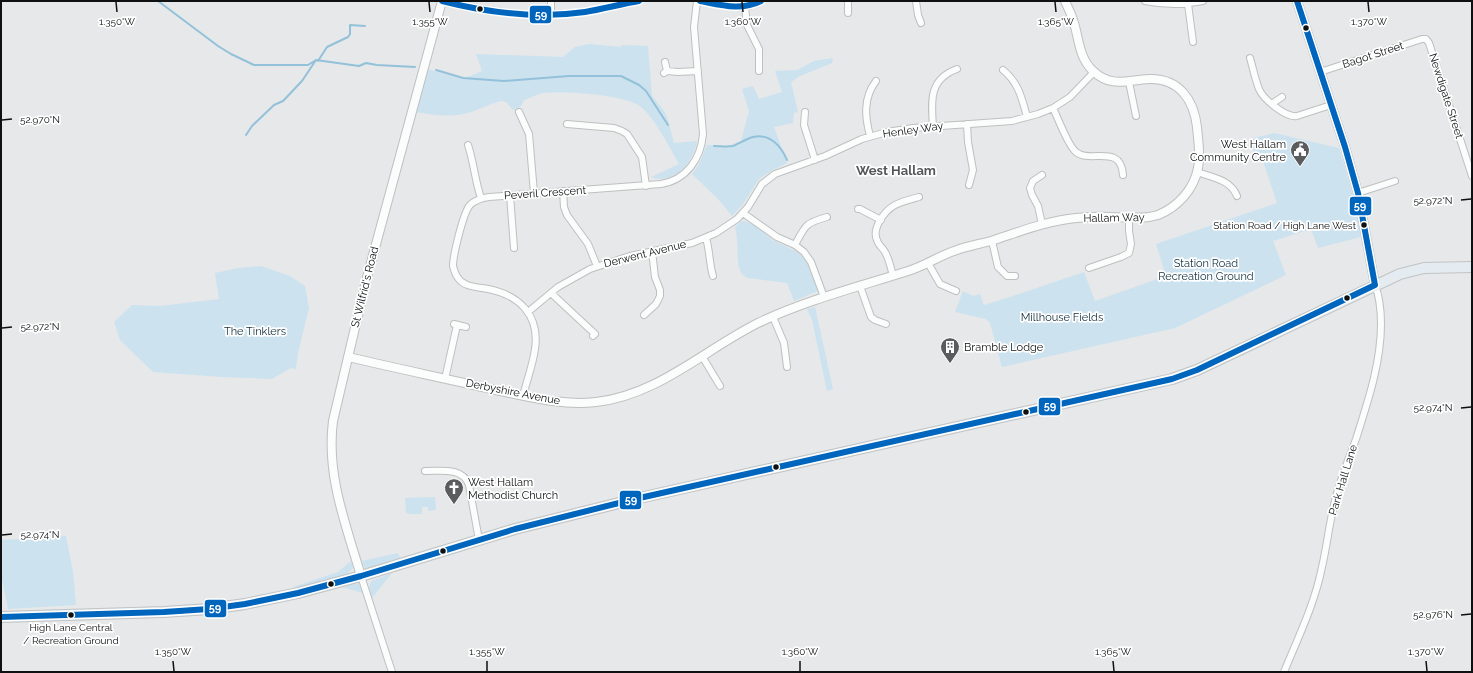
<svg xmlns="http://www.w3.org/2000/svg" width="1473" height="673" viewBox="0 0 1473 673" font-family="Raleway,sans-serif">
<rect width="100%" height="100%" fill="#e6e8e9"/>
<path fill="#cce2ef" d="M589,44L621,47L622,45L648,46L652,96L665,112L668,120L674,143L697,141C694,162 673,186 651,177L679,164C670,148 654,117 640,106C625,95 563,90 544,93C537,94 530,98 524,100L521,106L513,110L506,102L501,101C491,103 481,109 471,112C452,118 435,115 415,112L427,69L463,79L482,71L476,54L563,57L575,47Z
M833,58L832,63L800,76L791,82L798,112L794,113L793,123L774,127L787,163L771,171L759,179L743,204L732,216L718,199L692,174L699,164L707,145L727,146L741,141L749,111L742,89L753,86L759,99L782,92L775,71L797,70L814,61Z
M1274,133L1339,148L1354,198L1361,237L1318,248L1311,229L1273,241L1286,275L1175,328L1002,367L990,323L986,319L955,312L963,291L973,296L980,294L984,305L1010,297L1084,272L1095,301L1166,276L1156,244L1277,203L1261,155L1255,156L1250,139Z
M742,221C754,221 764,234 773,240C784,247 797,249 805,259C812,268 814,281 818,291L794,301L787,283L748,278C734,273 739,251 737,240C737,235 736,231 735,227Z
M261,266L290,276L305,286L309,308L298,353L296,369L291,368L272,379L222,377L153,372L120,340L114,322L132,305L160,306L219,299L215,273L238,268Z
M815,307L833,389L827,391L812,320L807,309Z
M435,497L436,510L428,511V507H422V514H409V513H406L405,498Z
M66,536L73,571L76,605L8,609L1,574V540Z
M398,553L400,558L368,568H365L362,561Z
M351,561L353,568L347,574L294,588L293,587L338,572Z
M392,573L372,598L369,588L371,581Z
M359,583L363,593L342,587Z"/>
<g fill="none" stroke-linecap="round" stroke-linejoin="round">
<path stroke="#94c1da" stroke-width="2" d="M158,1L218,46L231,54L254,65H308L316,60L359,66L366,63L377,65L415,67
M318,61L327,47L348,37L350,34V25L365,26
M436,70L463,78L504,81L569,76H621L639,85L646,91L668,125
M246,135L252,126L274,105L283,101L302,81L316,60
M714,146C720,146 727,147 733,146C740,143 746,139 753,137C770,133 781,146 787,160"/>
<defs>
<path id="minor" d="M442,1C487,11 530,18 576,13C597,11 618,5 639,1
M551,1V15
M700,1C720,4 742,13 761,1
M916,1L918,15L921,23
M1145,1C1165,5 1183,5 1203,1
M1188,4L1193,42
M745,7L747,25L759,49V71
M848,13V1
M1250,58C1253,68 1255,79 1259,89C1263,99 1286,118 1297,116L1331,105
M1003,70C1019,83 1022,99 1027,117
M667,71L678,72L698,71
M1320,72L1422,39H1426L1429,43L1472,176
M664,73L667,71L665,62
M1129,82L1136,116
M1273,103L1282,97
M1053,108C1058,118 1068,146 1076,152C1090,164 1121,143 1123,175
M519,112L529,134L534,193
M805,112L804,125L815,160
M567,124L614,128L622,131L627,134L642,157L646,186
M967,124L968,142L973,170L969,185
M933,126C931,101 929,79 957,69
M870,136C865,117 863,98 876,81
M468,145C474,163 475,181 481,198
M1197,172C1212,177 1231,180 1237,196
M1042,175L1033,181L1030,188L1032,195L1038,206L1042,224
M563,191L564,207L567,215L588,244L597,266
M1358,193L1395,181
M510,195L514,248
M858,209H860L881,220
M743,213L777,237L795,245L804,252L811,262L824,297
M706,238C710,251 709,263 713,276
M992,241L998,267L1007,276H1015
M795,245C805,226 805,223 827,217
M928,263L940,284L956,291
M1089,268L1121,257L1129,253L1131,244L1129,231V218
M893,276C891,268 889,259 885,252C883,248 878,245 877,240C874,234 876,228 879,222C889,204 900,202 919,197
M860,286L871,317L875,320L886,324
M551,293L595,334L593,336
M528,312L558,287L590,269L630,256L692,243L716,233L737,219L748,207L762,184L775,174L825,156L862,139L887,132L913,128L1012,121L1038,114L1053,108L1070,97L1094,72
M644,315L656,304L660,296V290L655,277L652,251
M773,317L784,343L787,367
M454,324L466,327
M702,356L720,386
M445,379L457,325
M523,396C527,380 533,364 535,349C540,315 519,295 488,289C477,287 464,287 458,278C455,274 454,270 453,266C453,256 463,213 470,205C475,200 482,198 489,197L661,184C686,180 701,159 703,134L694,27L697,1
M425,471C440,471 463,467 469,485L479,540
M361,576L392,672
M1284,672C1298,638 1315,603 1322,567C1328,541 1330,515 1338,490C1343,472 1350,456 1356,439C1368,401 1381,363 1381,324C1381,311 1380,298 1375,285"/>
<path id="tertiary" d="M1297,1L1345,147L1358,193L1375,285
M348,357C395,368 443,378 491,389C526,396 560,406 596,402C658,395 704,350 758,323C806,300 858,287 908,271C925,266 940,255 957,250C968,246 980,244 991,241C1019,232 1046,221 1076,218C1087,217 1099,216 1111,217C1127,217 1142,220 1158,215C1178,207 1194,189 1198,168C1201,155 1198,140 1197,127C1194,100 1179,78 1149,79C1127,80 1111,88 1093,71C1079,58 1079,39 1074,23C1072,15 1068,8 1065,1
M361,576C346,525 326,475 333,421L366,281L442,1"/>
<path id="primary" d="M1,617L164,612L209,609L245,604L298,593L361,576L515,529L635,499L1172,379L1197,370L1400,274L1424,268L1472,267"/>
</defs>
<use href="#minor" stroke="#bec0c0" stroke-width="8"/>
<use href="#tertiary" stroke="#bec0c0" stroke-width="10"/>
<use href="#primary" stroke="#c2c3c3" stroke-width="12"/>
<use href="#minor" stroke="#fbfcfc" stroke-width="6"/>
<use href="#tertiary" stroke="#fbfcfc" stroke-width="8"/>
<use href="#primary" stroke="#e4ecf1" stroke-width="10"/>
<defs>
<path id="bus-1" d="M442,1C489,13 537,19 585,12C603,9 621,4 639,1
M700,1C721,5 741,11 761,1
M1,617L164,612L209,609L245,604L298,593L361,576L515,529L635,499L1172,379L1197,370L1375,285L1358,193L1345,147L1297,1"/>
</defs>
<use href="#bus-1" stroke="#fff" stroke-width="9"/>
<use href="#bus-1" stroke="#0065bd" stroke-width="6"/>
</g>
<path fill="none" stroke="#0f1011" stroke-width="1.5" d="M116,2L117,12M429,2L430,12M742,2L743,12M1055,2L1056,12M1368,2L1369,12M2,120L12,119M1461,200L1471,199M2,328L12,327M1461,408L1471,407M2,535L12,534M1461,615L1471,614M173,661L174,671M487,661V671M800,661V671M1113,661L1114,671M1426,661L1427,671"/>
<defs>
<symbol id="civic-pin" viewBox="-11 -11 22 30"><path d="M0 17L-7.5 6A9.5 9.5 0 1 1 7.5 6Z" fill="#5a5c5d" stroke="#fff"/><path d="M-.6-6.5H3V-4.5H.6V-3L4-1V1h2V6H-6V1h2V-1L-.6-3ZM-1.2 2.5V6h2.4V2.5Z" fill="#fff"/></symbol>
<symbol id="building-pin" viewBox="-11 -11 22 30"><path d="M0 17L-7.5 6A9.5 9.5 0 1 1 7.5 6Z" fill="#5a5c5d" stroke="#fff"/><path d="M-4-6H4V6H1V3H-1V6H-4ZM-2.5-4.3h1.7v1.8h-1.7ZM.8-4.3h1.7v1.8H.8ZM-2.5-1h1.7V.8h-1.7ZM.8-1h1.7V.8H.8Z" fill="#fff"/></symbol>
<symbol id="church-pin" viewBox="-11 -11 22 30"><path d="M0 17L-7.5 6A9.5 9.5 0 1 1 7.5 6Z" fill="#5a5c5d" stroke="#fff"/><path d="M-1.2-6h2.4v3.5h3.3v2.4h-3.3V6h-2.4V-.1h-3.3v-2.4h3.3Z" fill="#fff"/></symbol>
</defs>
<g fill-rule="evenodd">
<use href="#civic-pin" x="1289" y="139" width="22" height="30"/>
<use href="#building-pin" x="939" y="336" width="22" height="30"/>
<use href="#church-pin" x="443" y="477" width="22" height="30"/>
</g>
<g fill="#0f1011" stroke="#fff" stroke-width="1.5">
<circle cx="480" cy="9" r="3.5"/>
<circle cx="1306" cy="28" r="3.5"/>
<circle cx="1364" cy="225" r="3.5"/>
<circle cx="1347" cy="298" r="3.5"/>
<circle cx="1026" cy="412" r="3.5"/>
<circle cx="776" cy="467" r="3.5"/>
<circle cx="443" cy="551" r="3.5"/>
<circle cx="331" cy="584" r="3.5"/>
<circle cx="71" cy="615" r="3.5"/>
</g>
<g text-anchor="middle" dominant-baseline="central" stroke-width="3.5" stroke-linejoin="round" paint-order="stroke">
<g font-size="10" fill="#0f1011" stroke="#fff" text-anchor="end">
<text x="1356" y="225">Station Road / High Lane West</text>
<text x="71" y="627" text-anchor="middle">High Lane Central<tspan x="71" dy="13">/ Recreation Ground</tspan></text>
</g>
<g font-size="11" fill="#0f1011" stroke="#fff">
<text transform="translate(1373 55) rotate(-18)">Bagot Street</text>
<text transform="translate(1446 96) rotate(72)">Newdigate Street</text>
<text transform="translate(913 130) rotate(-8)">Henley Way</text>
<text transform="translate(545 193) rotate(-4)">Peveril Crescent</text>
<text transform="translate(1114 218) rotate(-1)">Hallam Way</text>
<text transform="translate(645 254) rotate(-14)">Derwent Avenue</text>
<text transform="translate(365 287) rotate(-76)">St Wilfrid's Road</text>
<text transform="translate(513 392) rotate(11)">Derbyshire Avenue</text>
<text transform="translate(1343 480) rotate(-73)">Park Hall Lane</text>
</g>
<g font-size="11" fill="#0f1011" stroke="#fff" text-anchor="start">
<text x="1286" y="144" text-anchor="end">West Hallam<tspan x="1286" dy="13">Community Centre</tspan></text>
<text x="964" y="347">Bramble Lodge</text>
<text x="468" y="482">West Hallam<tspan x="468" dy="13">Methodist Church</tspan></text>
</g>
<g font-size="11" fill="#102e3d" stroke="#fff">
<text x="1206" y="263">Station Road<tspan x="1206" dy="13">Recreation Ground</tspan></text>
<text x="1062" y="317">Millhouse Fields</text>
<text x="255" y="331">The Tinklers</text>
</g>
<g font-size="13" font-weight="bold" fill="#535658" stroke="#fff">
<text x="896" y="170">West Hallam</text>
</g>
</g>
<g font-size="10" text-anchor="middle" fill="#0f1011" stroke="#fff" stroke-width="3.5" stroke-linejoin="round" paint-order="stroke">
<text x="117" y="25">1.350°W</text>
<text x="430" y="25">1.355°W</text>
<text x="743" y="25">1.360°W</text>
<text x="1056" y="25">1.365°W</text>
<text x="1369" y="25">1.370°W</text>
<text x="40" y="123">52.970°N</text>
<text x="1433" y="204">52.972°N</text>
<text x="40" y="330">52.972°N</text>
<text x="1433" y="411">52.974°N</text>
<text x="40" y="538">52.974°N</text>
<text x="1433" y="618">52.976°N</text>
<text x="173" y="655">1.350°W</text>
<text x="487" y="655">1.355°W</text>
<text x="800" y="655">1.360°W</text>
<text x="1113" y="655">1.365°W</text>
<text x="1426" y="655">1.370°W</text>
</g>
<g stroke="#fff" stroke-width="1.5">
<rect x="529" y="5" width="23" height="19" rx="4" fill="#0065bd"/>
<rect x="1349" y="196" width="23" height="20" rx="4" fill="#0065bd"/>
<rect x="1038" y="397" width="23" height="19" rx="4" fill="#0065bd"/>
<rect x="619" y="490" width="23" height="20" rx="4" fill="#0065bd"/>
<rect x="204" y="599" width="23" height="19" rx="4" fill="#0065bd"/>
</g>
<g font-size="11" text-anchor="middle" font-weight="bold" fill="#fff">
<text x="541" y="19">59</text>
<text x="1360" y="210">59</text>
<text x="1050" y="410">59</text>
<text x="631" y="504">59</text>
<text x="215" y="612">59</text>
</g>
<rect width="1473" height="673" fill="none" stroke="#0f1011" stroke-width="4"/>
</svg>
